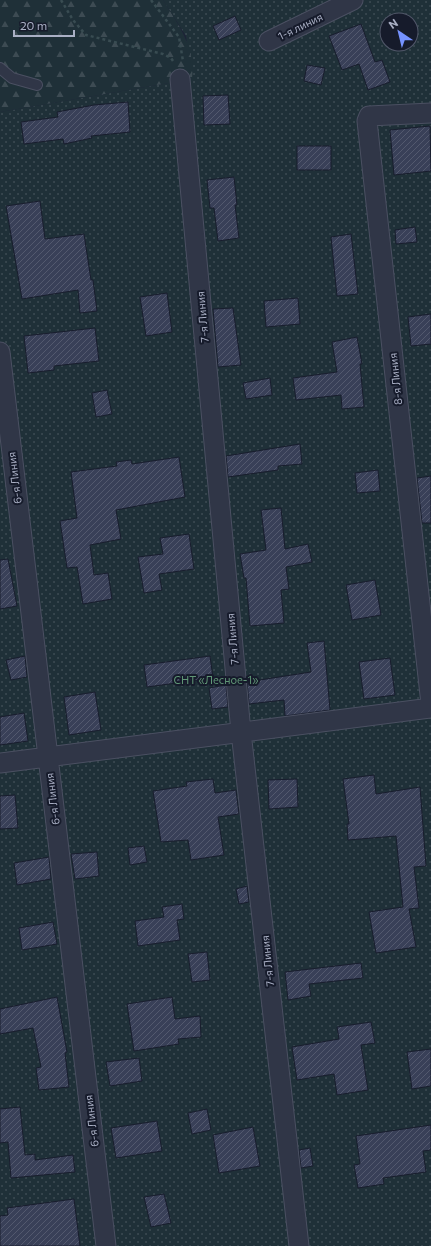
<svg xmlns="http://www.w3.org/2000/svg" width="431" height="1246" viewBox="0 0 431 1246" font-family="Commissioner,sans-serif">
<defs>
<pattern id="green-dots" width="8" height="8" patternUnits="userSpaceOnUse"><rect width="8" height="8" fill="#1f3038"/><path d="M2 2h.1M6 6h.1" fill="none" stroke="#3d4b53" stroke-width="1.8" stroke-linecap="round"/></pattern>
<pattern id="forest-firs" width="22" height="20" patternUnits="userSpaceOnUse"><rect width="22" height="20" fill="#1f3038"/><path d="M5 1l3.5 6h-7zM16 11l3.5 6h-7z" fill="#3d4b53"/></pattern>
<pattern id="building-hatch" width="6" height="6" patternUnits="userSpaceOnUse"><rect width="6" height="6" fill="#394058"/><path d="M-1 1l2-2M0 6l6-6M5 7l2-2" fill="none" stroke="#53596e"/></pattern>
</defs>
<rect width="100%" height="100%" fill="#1d2337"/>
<path fill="url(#green-dots)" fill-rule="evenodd" d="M163,0H431V1246H0V112L192,79L186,36ZM387,20H411V44H387Z"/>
<path fill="url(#forest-firs)" d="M0,0H163C178,24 196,48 192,79L0,112Z"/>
<path fill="url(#building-hatch)" stroke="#181d2d" d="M235,16L241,30L219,40L213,26Z
M361,24L375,62L382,60L390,82L368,90L359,64L342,70L329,36Z
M307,65L325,68L321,85L304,81Z
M228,95L230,124L204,125L203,96Z
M128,102L130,132L91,136L92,138L64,144L63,139L24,144L21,122L58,117L57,112L94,105Z
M430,126L431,171L394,175L390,130Z
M297,146H331V170H297Z
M234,177L237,205H235L239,238L218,241L214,208H210L207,180Z
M40,201L45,239L84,234L91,280H93L97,311L80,313L78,290L22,299L6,206Z
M415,227L417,242L396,244L395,230Z
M351,234L358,294L337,296L331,237Z
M167,293L172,332L146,336L140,297Z
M298,298L300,324L266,327L264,301Z
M233,308L241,365L218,367L213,309Z
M431,314V344L411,346L408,317Z
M95,328L99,361L54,366V370L28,373L24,336Z
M357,337L362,364H360L364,407L342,409L341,395L296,400L293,378L337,372L332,342Z
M270,378L272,395L246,399L243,383Z
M107,390L112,414L96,417L92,393Z
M300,444L302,464L278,466V470L228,477L226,456Z
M179,457L185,497L116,510L121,539L90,545L94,575L108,573L112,599L83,604L77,567L67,568L60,521L77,518L71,472L117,466L116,462L131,460L132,464Z
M378,470L380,491L357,493L355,473Z
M431,476V523H422L417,478Z
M281,508L285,549L308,544L312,562L286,567L289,589L281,590L284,623L250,626L246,578H244L240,554L266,550L261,510Z
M189,534L194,569L159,574L162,590L144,593L138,557L163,554L160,538Z
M8,559L17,606L0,609V560Z
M375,580L381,615L352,620L346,585Z
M324,641L330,710L285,716L284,700L249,704L247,682L311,672L307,643Z
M25,656L27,677L11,680L6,660Z
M210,656L213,678L147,687L144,665Z
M390,658L395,695L364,699L359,662Z
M226,685L228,707L212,709L209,688Z
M95,692L101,730L69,735L64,697Z
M24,713L28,741L0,745V717Z
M374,775L376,794L420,787L426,866L414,867L419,908L409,909L416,947L376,953L369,912L403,907L396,836L348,840L347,824H349L343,779Z
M213,779L215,793L236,790L239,814L218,817L224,855L191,860L188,840L161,842L153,791L187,786L186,782Z
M297,779L298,807L269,809L268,780Z
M15,795L18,828L0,829V796Z
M144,846L147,862L130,865L128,848Z
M97,852L99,876L75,879L71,854Z
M49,857L51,879L17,885L14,863Z
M247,886L249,902L239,904L236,889Z
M182,904L184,919L177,920L180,940L138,946L135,921L164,917L162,907Z
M53,922L57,944L22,950L19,928Z
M207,952L210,980L192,982L188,954Z
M361,963L363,978L309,984L311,996L288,1000L285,972Z
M57,997L67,1052L65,1053L69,1087L39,1090L36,1068L41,1067L33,1028L0,1034V1009Z
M172,997L175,1019L200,1016L201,1037L178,1039L179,1044L134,1051L127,1004Z
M371,1022L375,1043L361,1045L368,1090L337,1095L334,1074L297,1080L292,1047L339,1039L337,1027Z
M431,1049V1086L412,1089L407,1052Z
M139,1058L142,1081L110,1086L106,1062Z
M20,1107L25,1155L35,1154V1160L73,1155L75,1172L11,1178L8,1142L0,1143V1109Z
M207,1109L211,1130L192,1134L188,1113Z
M157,1121L162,1151L116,1158L111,1128Z
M431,1125V1150L423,1151L426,1172L383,1178L384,1184L358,1188L354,1165L360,1164L356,1136Z
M253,1127L260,1166L219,1173L213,1135Z
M310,1148L313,1166L301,1168L299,1150Z
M164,1194L171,1223L151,1227L144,1197Z
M74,1199L80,1246H0V1216L8,1215L7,1208Z"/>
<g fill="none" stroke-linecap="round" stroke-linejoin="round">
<defs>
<path id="lane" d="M0,68L12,78L37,85"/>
<path id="street" d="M269,41L353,0
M180,79L241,732L299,1246
M431,113L369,116L367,121L431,704
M0,352L106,1246
M0,763L431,708"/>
</defs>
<use href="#lane" stroke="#4b5062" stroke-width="12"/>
<use href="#street" stroke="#4b5062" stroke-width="21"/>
<path stroke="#394c52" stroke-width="2.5" stroke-dasharray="3 3" stroke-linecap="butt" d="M61,0L73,20L86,35L163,54L171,58L173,61
M151,0L179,37L183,61"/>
<use href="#lane" stroke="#303647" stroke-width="10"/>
<use href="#street" stroke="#303647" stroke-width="19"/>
</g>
<g text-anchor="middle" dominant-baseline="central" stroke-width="4" stroke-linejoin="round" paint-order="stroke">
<g font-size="11" fill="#aab0c5" stroke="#161b2b">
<text transform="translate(300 26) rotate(-26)">1-я линия</text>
<text transform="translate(202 317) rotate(-95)">7-я Линия</text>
<text transform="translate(395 379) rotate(-96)">8-я Линия</text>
<text transform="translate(14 478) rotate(-97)">6-я Линия</text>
<text transform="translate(232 639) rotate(-95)">7-я Линия</text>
<text transform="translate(52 799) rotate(-97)">6-я Линия</text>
<text transform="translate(267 961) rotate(-96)">7-я Линия</text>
<text transform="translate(91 1121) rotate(-97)">6-я Линия</text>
</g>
<g font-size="11" fill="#609676" stroke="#161b2b">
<text x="216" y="679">СНТ «Лесное-1»</text>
</g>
</g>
<g transform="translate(399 32) rotate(325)"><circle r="19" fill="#161b2b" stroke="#515769"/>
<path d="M0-3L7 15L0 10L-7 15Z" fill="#7592ff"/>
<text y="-6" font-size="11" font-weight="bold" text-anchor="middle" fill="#aab0c5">N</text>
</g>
<path d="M14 30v6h60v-6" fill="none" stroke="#aab0c5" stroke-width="2"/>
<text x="20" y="30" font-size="12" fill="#aab0c5" stroke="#161b2b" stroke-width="3" paint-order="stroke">20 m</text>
</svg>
